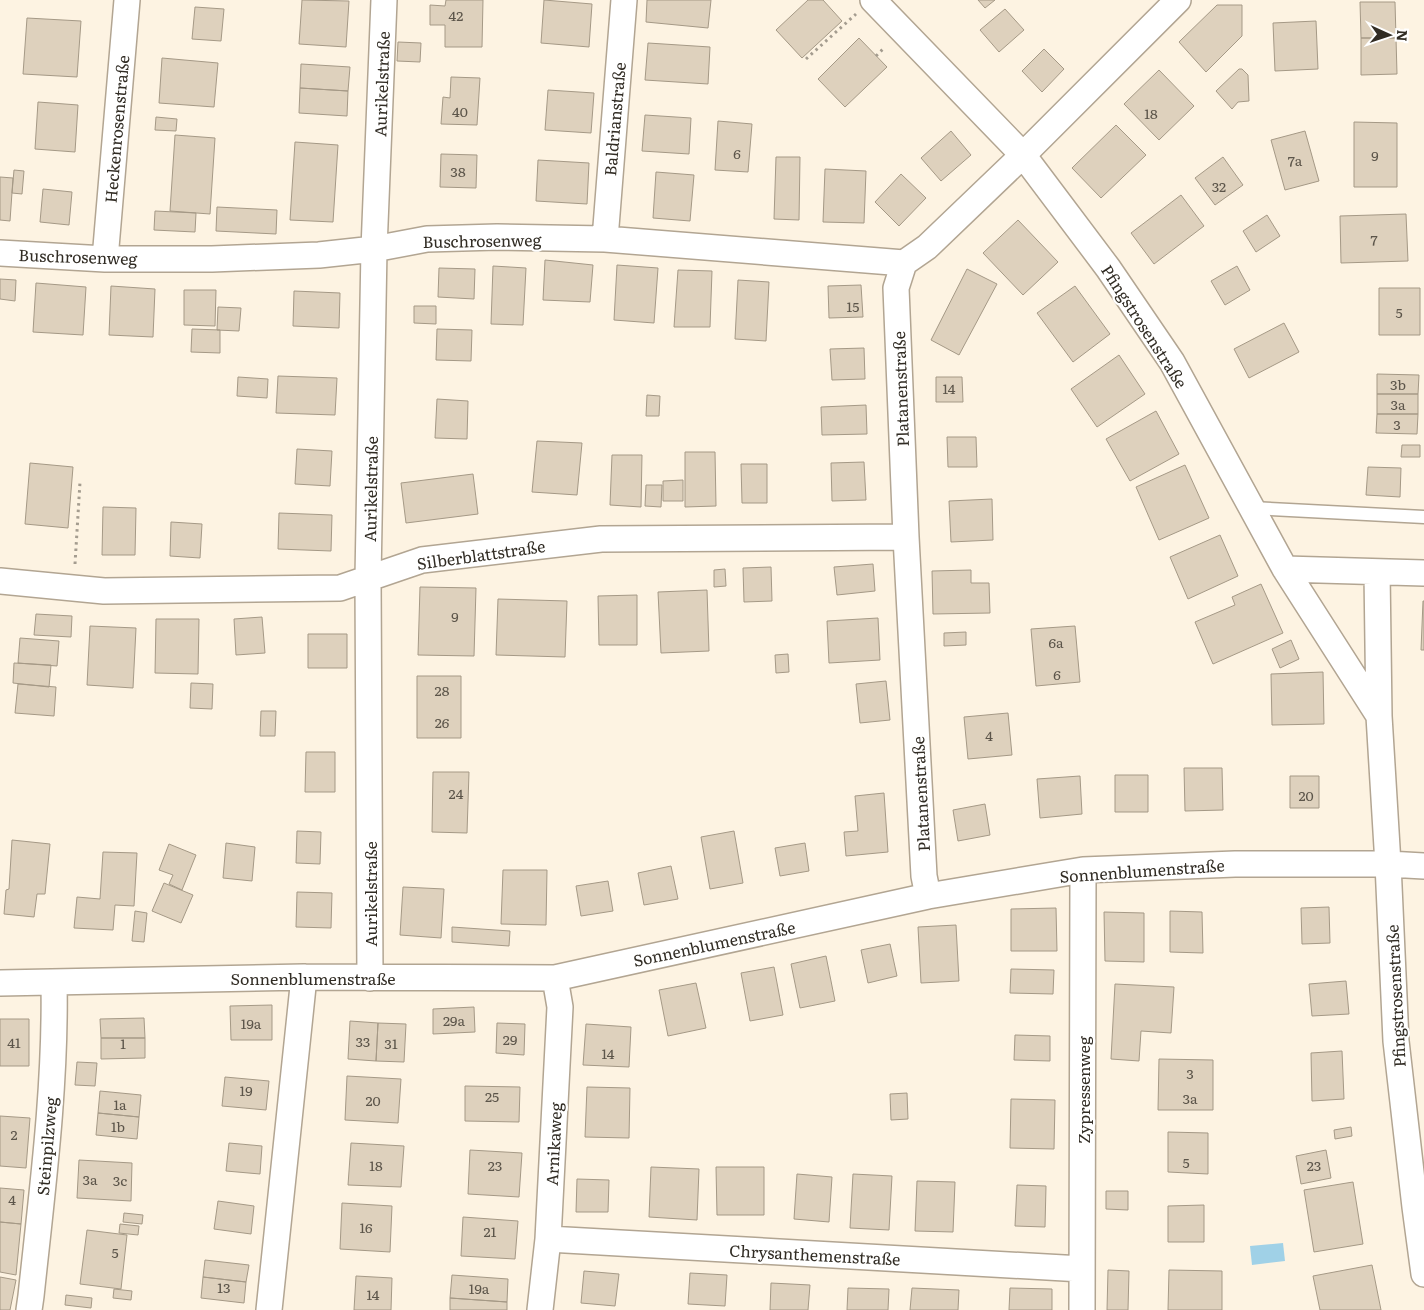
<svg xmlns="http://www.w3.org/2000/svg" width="1424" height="1310" viewBox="0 0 1424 1310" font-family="Literata,serif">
<rect width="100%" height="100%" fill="#fdf3e2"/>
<path fill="#a0d1e7" d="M1283,1243L1285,1261L1252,1265L1250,1246Z"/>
<path fill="#ded1bd" stroke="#a59986" d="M302,0L349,1L346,47L299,44Z
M446,0H483L482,47H445V25H430V5L445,6Z
M544,0L592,4L589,47L541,43Z
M647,0H711L708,28L646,22Z
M808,0H823L842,21L802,58L776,30Z
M978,0H995L985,8Z
M1360,2H1395L1396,38H1361Z
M1217,5H1242V36L1206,72L1179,42Z
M195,7L224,9L221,41L192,39Z
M1005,9L1024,30L999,52L980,30Z
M27,18L81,21L77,77L23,74Z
M1316,21L1318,69L1275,71L1273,23Z
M859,38L887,67L845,107L818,79Z
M1361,38H1396L1397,74L1361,75Z
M398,42L421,43L420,62L397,61Z
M648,43L710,47L708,84L645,80Z
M1044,49L1064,69L1042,92L1022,71Z
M162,58L218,63L214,107L159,103Z
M301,64L350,67L348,91L300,88Z
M1239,69H1242L1248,75L1249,101L1238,102L1232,109L1216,91Z
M1159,70L1194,106L1159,140L1124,104Z
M451,77L480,78L477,125L441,124L443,97L450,98Z
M300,88L348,91L347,116L299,113Z
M548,90L594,93L591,133L545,130Z
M38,102L78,105L75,152L35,149Z
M645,115L691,118L689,154L642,151Z
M156,117L177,119L176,131L155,130Z
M718,121L752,124L748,172L715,170Z
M1354,122L1397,123V187H1354Z
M1116,125L1146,155L1101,198L1072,168Z
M951,131L971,155L941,181L921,158Z
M1305,131L1319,181L1285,190L1271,140Z
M175,135L215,138L210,214L170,211Z
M295,142L338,145L333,222L290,220Z
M441,154L477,155L476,188L440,187Z
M776,157H800L799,220L774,219Z
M1223,157L1243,185L1215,205L1195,178Z
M538,160L589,163L587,204L536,201Z
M825,169L866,171L864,223L823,222Z
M14,170L24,171L22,194L12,193Z
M656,172L694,175L690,221L653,218Z
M901,174L926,198L899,226L875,202Z
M0,177L13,178L10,221L0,220Z
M43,189L72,192L69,225L40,222Z
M1181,195L1204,226L1154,264L1131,233Z
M217,207L277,210L276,234L216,231Z
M155,211L196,213L195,232L154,230Z
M1406,214L1408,261L1341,263L1340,216Z
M1267,215L1280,236L1256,252L1243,231Z
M1018,220L1058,262L1023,295L983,253Z
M545,260L593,265L590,302L543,300Z
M617,265L658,268L654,323L614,320Z
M493,266L526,268L523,325L491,324Z
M1237,266L1250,290L1225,305L1211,281Z
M439,268L475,269L474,299L438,297Z
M967,269L997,284L959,355L931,340Z
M678,270L712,271L710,327H674Z
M0,279L16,280L15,301L0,299Z
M738,280L769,282L766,341L735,339Z
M36,283L86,287L83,335L33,332Z
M861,285L863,317L829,318L828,286Z
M111,286L155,289L153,337L109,335Z
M1075,286L1110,334L1073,362L1037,313Z
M1379,288H1420V335H1379Z
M184,290H216L215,326L184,325Z
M294,291L340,293L339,328L293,326Z
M414,306H436V324L414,323Z
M218,307L241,308L239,331L217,330Z
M1284,323L1299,352L1249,378L1234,349Z
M192,329L220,330V353L191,352Z
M437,329L472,330L471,361L436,360Z
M864,348L865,379L832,380L830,349Z
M1119,355L1145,394L1097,427L1071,389Z
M1377,374L1419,375L1418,394H1377Z
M278,376L337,378L335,415L276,413Z
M238,377L268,379L267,398L237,396Z
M936,377H962L963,402H936Z
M1377,394H1418V414H1377Z
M647,395L660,396L659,416H646Z
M437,399L468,401L467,439L435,438Z
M866,405L867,434L822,435L821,407Z
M1156,411L1179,454L1130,481L1106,439Z
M1377,414H1418L1417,434L1376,433Z
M947,437H976L977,467H948Z
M537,441L582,443L577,495L532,492Z
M1402,445H1420V457H1401Z
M297,449L332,451L330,486L295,484Z
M685,452H715L716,506L685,507Z
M612,455H642L641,507L610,505Z
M864,462L866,500L832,501L831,463Z
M30,463L73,467L68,528L25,524Z
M741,464H767V503H742Z
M1185,465L1209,518L1159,540L1136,487Z
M1368,467L1401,468L1400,497L1366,495Z
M473,474L478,514L406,523L401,483Z
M683,480V501H663V481Z
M646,485H662L661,507L645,506Z
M992,499L993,540L951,542L949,501Z
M103,507L136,508L135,555H102Z
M279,513L332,515L331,551L278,549Z
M171,522L202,524L200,558L170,556Z
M1220,535L1238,576L1188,599L1170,557Z
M873,564L875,591L837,595L834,567Z
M771,567L772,601L744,602L743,568Z
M725,569L726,586L714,587V570Z
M971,570V583H989L990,613L933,614L932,571Z
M1261,584L1283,633L1213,664L1195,622L1235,605L1232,597Z
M420,587L476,588L474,656L418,655Z
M707,590L709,651L661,653L658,592Z
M637,595V645H599L598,596Z
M498,599L567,601L565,657L496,655Z
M1423,601H1424V650H1421Z
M36,614L72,616L71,637L34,635Z
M262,617L265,653L236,655L234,619Z
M878,618L880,660L829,663L827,621Z
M156,619H199L198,674L155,673Z
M90,626L136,628L133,688L87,685Z
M1075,626L1080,682L1036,686L1031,629Z
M966,632V645L944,646V633Z
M308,634H347V668H308Z
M20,638L59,641L57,666L18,663Z
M1291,640L1299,659L1280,668L1272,649Z
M788,654L789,672L776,673L775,655Z
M14,663L51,665L49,687L13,683Z
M1323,672L1324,724L1272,725L1271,674Z
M417,676H461V738H417Z
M886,681L890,720L860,723L856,684Z
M191,683L213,684L212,709L190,708Z
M18,684L56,687L54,716L15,713Z
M261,711H276L275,736H260Z
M1008,713L1012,755L968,759L964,717Z
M306,752H335V792H305Z
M1184,768H1222L1223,810L1185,811Z
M433,772H469L467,833L432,832Z
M1115,775H1148V812H1115Z
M1080,776L1082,814L1040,818L1037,779Z
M1290,776H1319V808H1290Z
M884,793L888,852L846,856L844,832L858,831L855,796Z
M985,804L990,835L958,841L953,810Z
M297,831L321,832L320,864L296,863Z
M734,831L743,883L710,889L701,837Z
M12,840L50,844L45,894H37L34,917L4,914L6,890L9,889Z
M226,843L255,847L252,881L223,878Z
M805,843L809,871L780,876L775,848Z
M169,844L196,855L182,890L169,884L173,875L159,870Z
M103,852L137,853L134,906L115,905L113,930L74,928L77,897L100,899Z
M671,866L678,899L644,905L638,873Z
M503,870H547L546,925L501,924Z
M608,881L613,911L581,916L576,886Z
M164,883L193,895L181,923L152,911Z
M403,887L444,889L441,938L400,935Z
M297,892L332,893L331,928L296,927Z
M1329,907L1330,943L1302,944L1301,908Z
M1056,908L1057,951H1011V909Z
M135,911L147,913L144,942L132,941Z
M1170,911L1202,912L1203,953L1170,952Z
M1104,912L1144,913V962L1105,961Z
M956,925L959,981L921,983L918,927Z
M452,927L510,931L509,946L452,942Z
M890,944L897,976L868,983L861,950Z
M826,956L835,1001L800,1008L791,964Z
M774,967L783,1015L750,1021L741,973Z
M1011,969L1054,970L1053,994L1010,993Z
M1346,981L1349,1014L1312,1016L1309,984Z
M696,983L706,1028L668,1036L659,990Z
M1115,984L1174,987L1171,1033L1141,1031L1139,1061L1111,1059Z
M272,1005V1040H231L230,1006Z
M474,1007L475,1032L433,1034V1009Z
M144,1018L145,1038H101L100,1019Z
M0,1019H29V1066H0Z
M350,1021L378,1023L376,1061L348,1059Z
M378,1023L406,1024L404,1062L376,1061Z
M497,1023L525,1024L524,1055L496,1053Z
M586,1024L631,1027L629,1067L583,1065Z
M1015,1035L1050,1036V1061L1014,1060Z
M101,1038H145V1058L101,1059Z
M1342,1051L1344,1099L1312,1101L1311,1053Z
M1159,1059L1213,1060V1110H1158Z
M77,1062L97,1063L95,1086L75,1085Z
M347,1076L401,1079L398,1123L345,1120Z
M225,1077L269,1081L266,1110L222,1106Z
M465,1086L520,1087L519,1122L465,1121Z
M587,1087L630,1088L629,1138L585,1137Z
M100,1091L141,1095L139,1117L98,1113Z
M907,1093L908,1119L891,1120L890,1094Z
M1011,1099L1055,1100L1054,1149L1010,1148Z
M98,1113L139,1117L137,1139L96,1135Z
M0,1116L30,1118L26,1168L0,1166Z
M1351,1127L1352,1136L1335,1139L1334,1130Z
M1168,1132L1208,1133V1174L1168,1172Z
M229,1143L262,1146L260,1174L226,1171Z
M351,1143L404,1146L401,1187L348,1185Z
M470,1150L522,1153L519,1197L468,1194Z
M1326,1150L1331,1178L1301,1184L1296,1156Z
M79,1160L132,1163L131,1201L77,1198Z
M651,1167L699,1169L697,1220L649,1217Z
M716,1167H764V1215H717Z
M797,1174L832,1177L829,1222L794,1219Z
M853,1174L892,1176L889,1230L850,1228Z
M577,1179L609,1180L608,1212H576Z
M917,1181L955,1182L953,1232L915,1231Z
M1353,1182L1363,1244L1314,1252L1304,1190Z
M1017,1185L1046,1186L1045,1227L1015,1226Z
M0,1188L24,1190L21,1224L0,1222Z
M1106,1191H1128V1210L1106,1209Z
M218,1201L254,1206L251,1234L214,1229Z
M342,1203L392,1206L390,1252L340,1249Z
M1204,1205V1242H1168V1206Z
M124,1213L143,1215L142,1224L123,1222Z
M463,1217L518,1221L515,1259L461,1256Z
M0,1222L21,1224L16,1275L0,1272Z
M120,1224L139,1226L138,1235L119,1233Z
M87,1230L127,1235L121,1289L80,1284Z
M205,1260L249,1265L246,1282L203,1277Z
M1372,1265L1381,1310H1320L1313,1276Z
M1108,1270L1129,1271L1128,1310H1107Z
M1169,1270L1222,1271V1310H1168Z
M584,1271L619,1274L615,1306L581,1303Z
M690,1273L727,1275L725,1306L688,1304Z
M452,1275L508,1279L507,1302L450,1298Z
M356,1276L392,1278L391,1310H354Z
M0,1277L16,1280L10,1310H0Z
M203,1277L246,1282L244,1303L201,1298Z
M771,1283L810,1285L808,1310H770Z
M848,1288L889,1289L888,1310H847Z
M912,1288L959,1290L958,1310H910Z
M1010,1288L1052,1289V1310H1009Z
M114,1289L132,1291L131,1300L113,1298Z
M66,1295L92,1298L91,1308L65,1305Z
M450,1298L507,1302V1310H450Z"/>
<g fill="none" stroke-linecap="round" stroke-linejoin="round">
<defs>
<path id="lane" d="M1252,508L1424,517"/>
<path id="street" d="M873,0L1023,155L1108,268L1172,362L1285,569L1379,716
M605,239L624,0
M0,253L105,259H212L319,255L374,249L427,239L497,237L605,239L904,263
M105,259L127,0
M1285,569L1424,573
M1377,572L1379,716L1388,864L1396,1041L1415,1207L1424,1274
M0,581L104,591L340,588L422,560L601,539L906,537
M928,896L924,876L906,537L896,288L904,263L927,247L1023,155L1178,0
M370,978L368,578L374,249L384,0
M0,983L304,977L555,978L928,896L1083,870L1235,864H1388L1424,866
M548,1239L1082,1269
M29,1310L31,1296C42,1192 56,1087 54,982
M269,1310L304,977
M540,1310L548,1239L560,1007L555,978
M1082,1310L1083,870"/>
</defs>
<use href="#lane" stroke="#b2a592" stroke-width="15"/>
<use href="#street" stroke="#b2a592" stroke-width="28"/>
<path stroke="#a49c8f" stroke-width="3" stroke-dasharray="2.5 4" stroke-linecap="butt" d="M876,56L885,47
M806,59L856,14
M75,564L80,482"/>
<use href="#lane" stroke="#fff" stroke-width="12"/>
<use href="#street" stroke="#fff" stroke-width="25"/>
</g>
<g text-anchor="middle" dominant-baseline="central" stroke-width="4.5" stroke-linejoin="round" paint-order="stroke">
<g font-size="14" fill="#5c554a">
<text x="456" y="15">42</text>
<text x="460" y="111">40</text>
<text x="1151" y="113">18</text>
<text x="737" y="153">6</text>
<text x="1375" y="155">9</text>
<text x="1295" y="160">7a</text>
<text x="458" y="171">38</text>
<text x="1219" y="186">32</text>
<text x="1374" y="239">7</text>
<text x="853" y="306">15</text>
<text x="1399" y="312">5</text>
<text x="1398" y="384">3b</text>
<text x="949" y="388">14</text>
<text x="1398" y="404">3a</text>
<text x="1397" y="424">3</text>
<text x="455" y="616">9</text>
<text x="1056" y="642">6a</text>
<text x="1057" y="674">6</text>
<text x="442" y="690">28</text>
<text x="442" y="722">26</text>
<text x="989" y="735">4</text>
<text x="456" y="793">24</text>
<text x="1306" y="795">20</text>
<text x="454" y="1020">29a</text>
<text x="251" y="1023">19a</text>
<text x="510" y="1039">29</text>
<text x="363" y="1041">33</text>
<text x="14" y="1042">41</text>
<text x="123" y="1043">1</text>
<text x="391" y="1043">31</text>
<text x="608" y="1053">14</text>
<text x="1190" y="1073">3</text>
<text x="246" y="1090">19</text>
<text x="492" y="1096">25</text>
<text x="1190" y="1098">3a</text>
<text x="373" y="1100">20</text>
<text x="120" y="1104">1a</text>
<text x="118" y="1126">1b</text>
<text x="14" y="1134">2</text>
<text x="1186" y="1162">5</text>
<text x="376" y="1165">18</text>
<text x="495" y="1165">23</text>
<text x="1314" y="1165">23</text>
<text x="90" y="1179">3a</text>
<text x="120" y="1180">3c</text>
<text x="12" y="1199">4</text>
<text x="366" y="1227">16</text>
<text x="490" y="1231">21</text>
<text x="115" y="1252">5</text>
<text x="224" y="1287">13</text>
<text x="479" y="1288">19a</text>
<text x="373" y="1294">14</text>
</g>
<g font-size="16" fill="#312c24" stroke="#fff">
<text transform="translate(381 84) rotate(-88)">Aurikelstraße</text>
<text transform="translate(614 119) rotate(-85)">Baldrianstraße</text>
<text transform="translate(116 129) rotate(-85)">Heckenrosenstraße</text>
<text transform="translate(482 240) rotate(-1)">Buschrosenweg</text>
<text transform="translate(78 256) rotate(2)">Buschrosenweg</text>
<text transform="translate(1145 326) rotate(57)">Pfingstrosenstraße</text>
<text transform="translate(900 389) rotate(-92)">Platanenstraße</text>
<text transform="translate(370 489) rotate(-89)">Aurikelstraße</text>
<text transform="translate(481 554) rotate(-8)">Silberblattstraße</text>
<text transform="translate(920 794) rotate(-93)">Platanenstraße</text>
<text transform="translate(1142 870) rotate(-4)">Sonnenblumenstraße</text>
<text transform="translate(370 894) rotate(-90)">Aurikelstraße</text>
<text transform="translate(714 943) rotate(-12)">Sonnenblumenstraße</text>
<text x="313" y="978">Sonnenblumenstraße</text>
<text transform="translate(1395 996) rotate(-93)">Pfingstrosenstraße</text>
<text transform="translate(1083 1090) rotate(-90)">Zypressenweg</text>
<text transform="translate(553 1144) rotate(-87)">Arnikaweg</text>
<text transform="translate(46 1146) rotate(-85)">Steinpilzweg</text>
<text transform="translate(815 1254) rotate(3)">Chrysanthemenstraße</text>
</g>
</g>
<g transform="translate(1389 35) rotate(93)" stroke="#ffffff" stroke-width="4" paint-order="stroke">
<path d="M0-4L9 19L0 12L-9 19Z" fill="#312c24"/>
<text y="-8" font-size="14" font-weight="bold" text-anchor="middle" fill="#312c24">N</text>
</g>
</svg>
